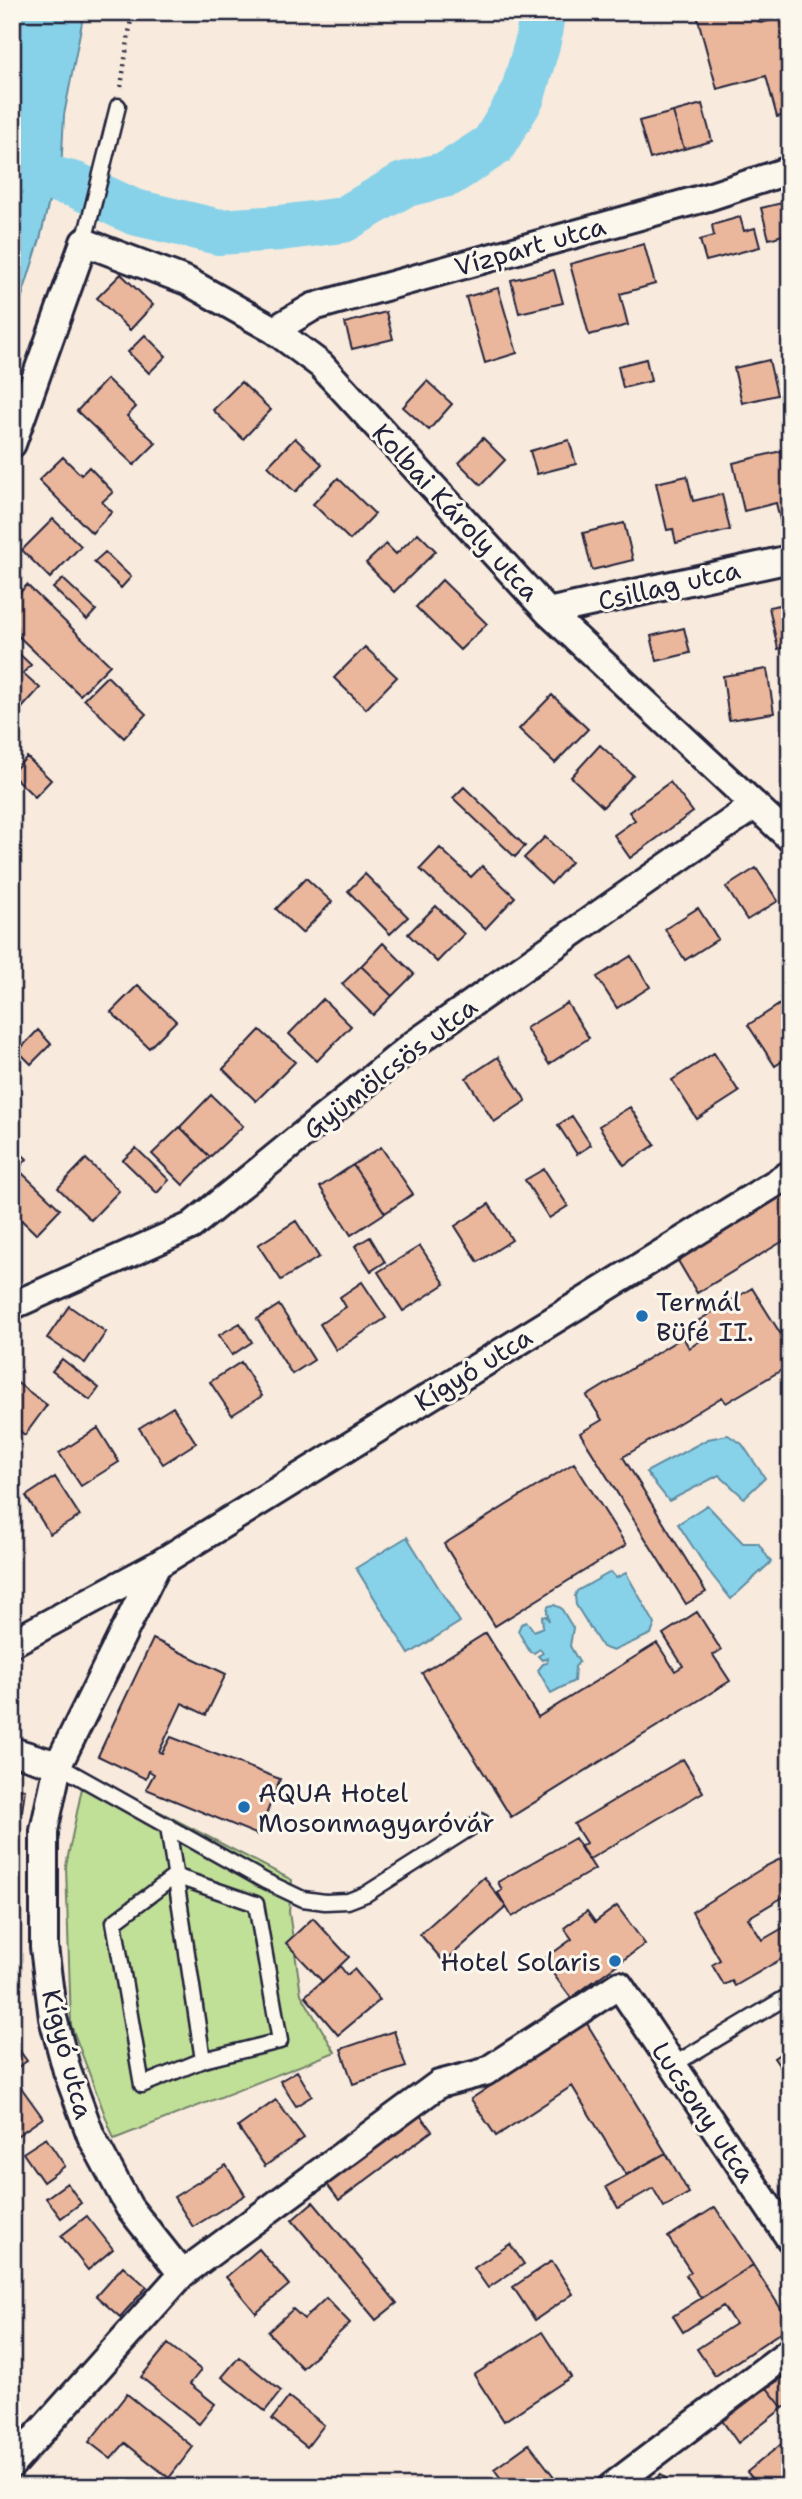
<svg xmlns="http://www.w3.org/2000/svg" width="802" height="2499" viewBox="0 0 802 2499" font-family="'Shantell Sans',sans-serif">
<rect width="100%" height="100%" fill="#f8eadc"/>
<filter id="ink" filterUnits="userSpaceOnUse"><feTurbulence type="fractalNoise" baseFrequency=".0143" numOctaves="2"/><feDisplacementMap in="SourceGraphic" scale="14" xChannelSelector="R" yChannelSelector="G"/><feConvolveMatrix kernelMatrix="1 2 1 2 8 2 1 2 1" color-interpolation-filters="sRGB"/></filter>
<g filter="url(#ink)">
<path fill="#c0df97" stroke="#718069" stroke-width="2" d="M85,1773L292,1880L289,1912L301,1994L335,2052L114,2139L71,2025L66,1866Z"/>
<path fill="#88d2e9" stroke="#5f8ca3" stroke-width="2" d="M12,12H84L64,115L61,172L86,182L85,202L51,193L40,239L12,328Z
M728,1435L742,1444L765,1478L744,1498L719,1475L669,1501L646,1472L708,1439Z
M707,1505L743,1543H758L771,1562L731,1599L708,1570L678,1524Z
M407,1537L460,1622L409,1654L356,1568Z
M611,1572L616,1578L626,1573L655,1624L651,1634L613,1651L602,1647L576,1605L575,1596L577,1591Z
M554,1605L561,1608L573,1628L570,1646L579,1662L575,1667L574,1681L551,1693L538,1670L543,1664L547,1663L548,1658L542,1660L538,1656L543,1653L540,1649L534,1653L530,1652L518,1631L521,1624L527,1622L534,1631L543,1627L542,1617L546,1616L549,1621L547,1612L548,1606Z"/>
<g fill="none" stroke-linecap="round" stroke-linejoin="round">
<path stroke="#88d2e9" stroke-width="46" d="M12,169L76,185L134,212L219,232L280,228L343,220L403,185L448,174L493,145L522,97L538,41L542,12"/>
</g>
<path fill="#eab79d" stroke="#22223b" stroke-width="2" d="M696,12H746L761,23L786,16L790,31V114L777,117L766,76L717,89Z
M702,104L712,141L684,149L673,112Z
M673,112L684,149L650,159L639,121Z
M790,201V233L769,239L761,208Z
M740,217L744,231L755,228L760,247L706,261L700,240L714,236L712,225Z
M644,244L655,284L620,294L628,325L589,335L570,264Z
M554,270L563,303L519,313L511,280Z
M121,274L153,305L130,330L97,298Z
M498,288L517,353L485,363L466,297Z
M386,312L393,339L352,349L345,323Z
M145,335L166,356L149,373L128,352Z
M646,359L651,381L623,388L618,366Z
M769,360L777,395L742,403L734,368Z
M107,379L136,407L127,416L156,443L134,465L77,411Z
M427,381L452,404L429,430L403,407Z
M241,382L271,410L243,439L213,410Z
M295,438L322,464L295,492L268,466Z
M483,438L505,460L481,485L459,463Z
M569,440L576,464L537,474L530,451Z
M785,450L790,473V526L782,528L776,503L744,511L733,463Z
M63,457L81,475L89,467L113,492L102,502L112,512L92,533L39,480Z
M687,476L693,501L722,494L730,530L676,543L673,529L667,530L656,483Z
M338,478L375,514L350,540L313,504Z
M53,519L81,546L50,578L22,550Z
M624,523L633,560L592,570L583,533Z
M418,533L436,551L394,592L366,563L386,544L396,554Z
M105,552L131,577L121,588L94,562Z
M63,579L96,610L87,620L53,588Z
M442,580L487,624L460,650L416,607Z
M27,585L110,665L80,695L12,630V601Z
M790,603V646L778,649L769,607Z
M684,628L690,653L657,661L651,636Z
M12,647L31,665L23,673L40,688L21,709L12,701Z
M365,647L397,677L366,709L334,678Z
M767,669L774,713L729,720L723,676Z
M107,676L146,714L124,738L84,699Z
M552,695L588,729L555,763L519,729Z
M600,745L633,775L603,807L571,777Z
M27,757L51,780L35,797L12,775V772Z
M670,782L693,812L630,858L614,835L635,820L629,812Z
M464,787L525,846L515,857L453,798Z
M545,837L571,862L551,884L524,858Z
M440,848L471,877L482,866L515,897L485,929L420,869Z
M756,868L778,901L747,920L726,887Z
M365,874L408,917L390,934L348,891Z
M306,878L332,902L302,933L276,909Z
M436,906L464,934L437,962L408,934Z
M698,908L718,939L685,960L665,929Z
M383,943L414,974L392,996L361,966Z
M631,956L650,987L617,1008L597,977Z
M361,966L392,996L373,1015L342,984Z
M138,985L176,1021L149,1048L111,1012Z
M323,999L351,1026L317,1061L289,1034Z
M788,999L790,1002V1056L775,1066L748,1025Z
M567,1003L589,1038L549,1064L526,1028Z
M38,1030L51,1044L31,1064L18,1051Z
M260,1030L295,1062L256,1101L223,1069Z
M714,1053L739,1092L697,1119L672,1080Z
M498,1057L526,1101L494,1122L466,1078Z
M211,1095L243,1126L210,1157L180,1127Z
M630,1107L655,1145L624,1165L599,1126Z
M572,1116L591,1145L577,1154L558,1125Z
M180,1127L210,1157L183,1185L152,1154Z
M12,1145L27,1159L16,1171L12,1168Z
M381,1147L413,1194L385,1213L353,1165Z
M136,1148L169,1180L157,1193L123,1160Z
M86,1159L119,1191L91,1220L58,1188Z
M353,1165L385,1213L351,1235L320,1187Z
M544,1169L568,1206L549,1218L525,1180Z
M22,1173L60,1209L36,1234L12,1211V1183Z
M790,1191V1237L697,1293L677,1259Z
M489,1204L512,1240L478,1262L455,1226Z
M296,1221L319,1257L281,1280L258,1245Z
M370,1237L385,1262L371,1271L355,1246Z
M420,1246L445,1284L403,1311L378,1272Z
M362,1282L386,1318L336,1350L320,1324L346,1307L340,1297Z
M752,1288L790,1349V1365L726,1403L722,1397L623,1457L706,1592L686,1604L580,1433L602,1420L587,1396L683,1337L689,1348L700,1341L691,1325Z
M279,1305L314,1360L292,1374L257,1319Z
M69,1306L106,1332L85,1363L47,1338Z
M240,1323L252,1342L232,1355L219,1335Z
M62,1359L99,1388L90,1400L52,1371Z
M241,1362L262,1396L232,1415L210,1382Z
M12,1379L47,1405L25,1435L12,1425Z
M173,1407L196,1443L163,1464L139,1428Z
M98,1428L119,1462L81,1486L59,1453Z
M574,1463L626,1545L495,1626L444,1544Z
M55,1477L80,1516L50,1534L26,1496Z
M697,1612L721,1650L713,1655L730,1681L511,1817L422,1673L486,1633L538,1717L657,1643L675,1671L683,1666L663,1634Z
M153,1639L226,1674L206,1715L182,1703L159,1752L162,1753L171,1737L280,1779L258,1835L146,1789L154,1774L149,1771L146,1779L98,1756Z
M683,1759L703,1792L588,1860L580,1847L586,1843L574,1824Z
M12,1787L25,1789L22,1812L12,1811Z
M12,1821H19L21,1861H12Z
M575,1838L595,1869L512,1917L498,1893L502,1890L498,1882Z
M790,1854V1905L785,1896L748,1918L762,1940L790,1924V1954L735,1986L732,1981L724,1985L712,1965L720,1960L692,1912L766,1866Z
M484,1877L506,1907L444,1962L420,1934Z
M617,1906L645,1944L571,1998L543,1960L572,1939L564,1928L587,1911L595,1922Z
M313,1918L349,1957L323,1982L286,1943Z
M340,1966L347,1975L354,1969L380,2000L338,2035L305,1996Z
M586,2022L666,2153L626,2175L572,2086L496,2136L471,2099Z
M394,2031L406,2067L353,2084L341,2049Z
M12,2040L27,2061L12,2071Z
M790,2047V2081L774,2058Z
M297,2071L312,2096L296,2106L280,2081Z
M20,2086L43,2118L12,2139V2091Z
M276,2100L304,2138L265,2166L238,2127Z
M416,2110L432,2131L339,2200L323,2179Z
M46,2138L65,2166L43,2182L23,2153Z
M666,2153L689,2193L664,2207L653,2188L618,2208L606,2187Z
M226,2165L245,2195L193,2227L174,2197Z
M67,2183L81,2203L61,2218L46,2198Z
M313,2202L397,2303L376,2320L292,2220Z
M715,2207L753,2265L701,2298L686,2275L691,2272L668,2237Z
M87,2216L113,2249L88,2270L61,2236Z
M510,2244L524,2264L488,2288L474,2268Z
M259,2249L289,2285L256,2313L226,2277Z
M552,2261L573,2294L535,2320L513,2287Z
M753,2265L790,2323V2326L715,2376L697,2349L735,2324L723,2306L683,2332L673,2316Z
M123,2266L147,2287L120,2317L96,2296Z
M326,2298L350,2323L302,2368L268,2332L293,2309L304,2319Z
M542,2332L571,2377L504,2421L474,2375Z
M168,2344L201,2370L190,2384L215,2404L199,2424L141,2377Z
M239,2357L281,2391L265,2411L222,2377Z
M790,2373V2404L783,2408L767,2388Z
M767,2388L783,2408L738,2443L721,2419Z
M127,2394L193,2447L169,2478L125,2443L111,2459L89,2442Z
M289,2397L324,2425L307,2447L272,2419Z
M790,2437V2474L775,2487H760L747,2472Z
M529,2444L561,2486L560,2487H507L494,2469Z
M661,2474L674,2487H647Z"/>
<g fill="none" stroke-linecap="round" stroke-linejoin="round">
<defs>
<path id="lane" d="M84,242L118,106
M58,1765L265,1881L303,1899L325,1902L348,1901L366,1894L481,1821
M168,1826L203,2060
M175,1876L256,1904L280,2041L203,2060L142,2085L114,1922Z
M673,2065L790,1995"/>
<path id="street" d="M274,330L313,307L708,197L790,170
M12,444L84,242L187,281L274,330L321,365L548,612L790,838
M548,612L790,559
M12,1306L191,1226L414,1044L755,805
M157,1565L58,1765L44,1831V1947L53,2018L67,2071L91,2136L129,2207L182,2274
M12,1643L157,1565L790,1174
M12,1751L58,1765
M12,2464L182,2274L439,2084L485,2072L619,1985L790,2239
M611,2487L790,2351"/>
</defs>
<use href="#lane" stroke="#22223b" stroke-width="19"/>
<use href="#street" stroke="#22223b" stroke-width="32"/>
<path stroke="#22223b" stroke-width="4.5" stroke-dasharray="2 5" stroke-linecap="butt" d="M121,87L132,12"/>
<use href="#lane" stroke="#fbf7ec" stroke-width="14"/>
<use href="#street" stroke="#fbf7ec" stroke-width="26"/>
</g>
</g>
<g fill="#1f6fb2" stroke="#fbf7ec" stroke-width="2.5">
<circle cx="642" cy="1316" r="7"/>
<circle cx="244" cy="1807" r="7"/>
<circle cx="615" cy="1961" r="7"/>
</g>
<g text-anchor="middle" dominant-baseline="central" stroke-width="6" stroke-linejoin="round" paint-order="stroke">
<g font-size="26" fill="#22223b" stroke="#fbf7ec">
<text transform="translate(530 246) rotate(-16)">Vízpart utca</text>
<text transform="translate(456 512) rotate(47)">Kolbai Károly utca</text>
<text transform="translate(669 585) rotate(-13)">Csillag utca</text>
<text transform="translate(390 1068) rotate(-38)">Gyümölcsös utca</text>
<text transform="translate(473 1369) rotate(-32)">Kígyó utca</text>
<text transform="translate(68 2054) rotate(75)">Kígyó utca</text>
<text transform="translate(704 2112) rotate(56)">Lucsony utca</text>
</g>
<g font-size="26" fill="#22223b" stroke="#fbf7ec" text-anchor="start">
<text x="656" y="1301">Termál<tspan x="656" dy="30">Büfé II.</tspan></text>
<text x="258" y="1792">AQUA Hotel<tspan x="258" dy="30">Mosonmagyaróvár</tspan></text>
<text x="601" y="1961" text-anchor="end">Hotel Solaris</text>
</g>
</g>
<rect width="802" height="2499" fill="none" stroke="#fbf7ec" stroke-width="42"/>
<rect x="21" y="21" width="760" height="2457" fill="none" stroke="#22223b" stroke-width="2.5" filter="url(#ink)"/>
</svg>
